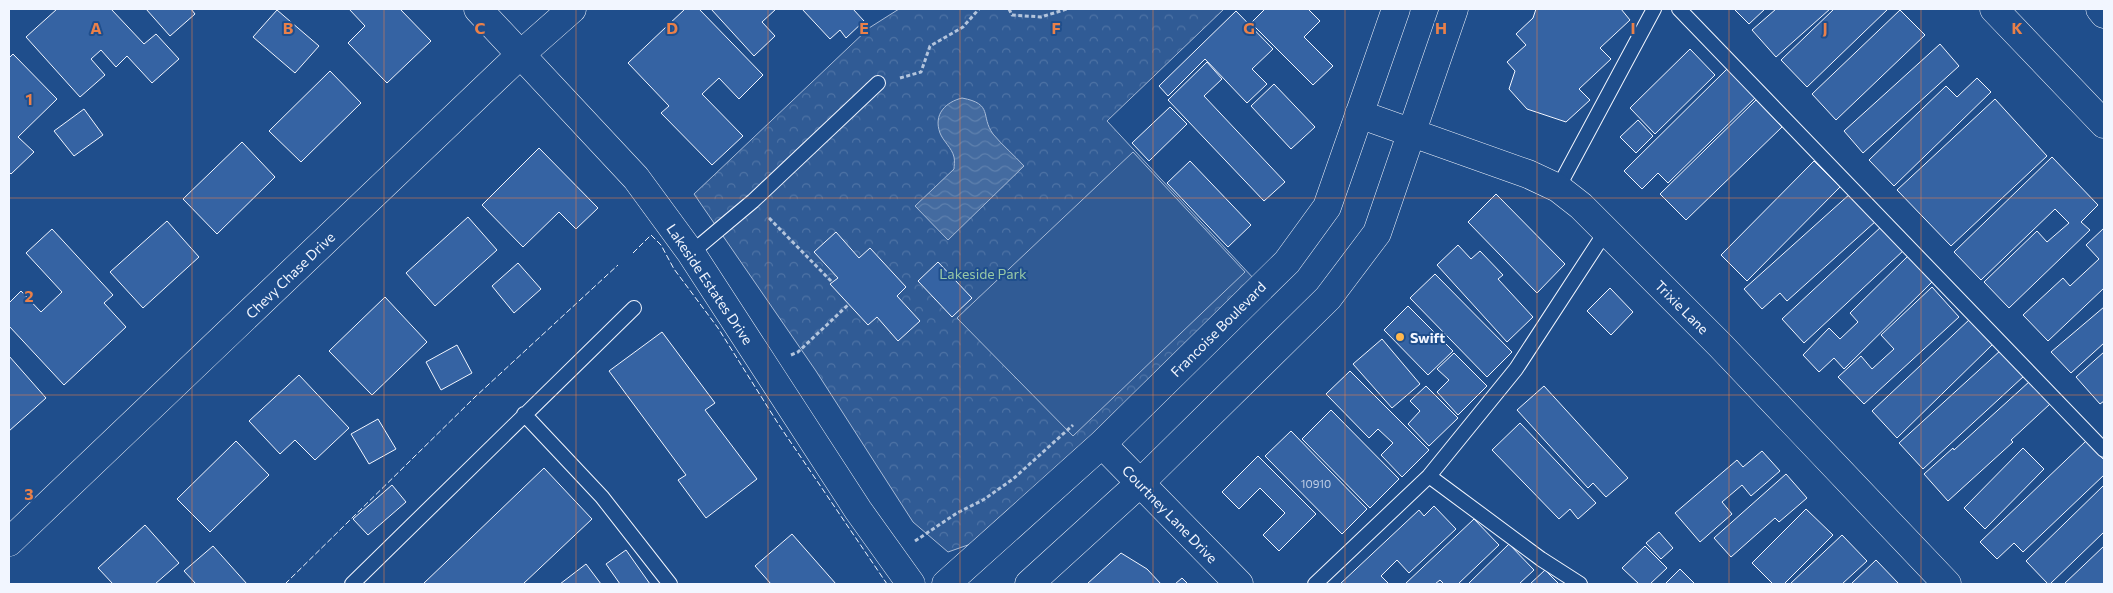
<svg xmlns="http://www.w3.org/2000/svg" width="2113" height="593" viewBox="0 0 2113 593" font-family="Commissioner,sans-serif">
<defs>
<pattern id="park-crowns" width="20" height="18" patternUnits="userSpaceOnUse" patternTransform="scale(1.25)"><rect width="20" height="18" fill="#305b95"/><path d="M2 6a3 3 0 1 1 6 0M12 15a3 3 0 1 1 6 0" fill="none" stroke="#4e73a5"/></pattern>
<pattern id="water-waves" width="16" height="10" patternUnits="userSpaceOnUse" patternTransform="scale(1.25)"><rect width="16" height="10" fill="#446ba0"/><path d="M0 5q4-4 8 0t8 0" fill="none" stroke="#5f81ae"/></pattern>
</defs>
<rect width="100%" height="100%" fill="#1f4e8c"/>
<path fill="url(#park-crowns)" stroke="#a8bbd7" d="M899,9H1224L1107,121L1255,280L985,539L948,552L913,522L816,371L694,194L869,28Z"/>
<path fill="#305b95" stroke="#a8bbd7" d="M1133,152L1245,272L1073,436L957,318Z"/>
<path fill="url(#water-waves)" stroke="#a8bbd7" d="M962,98C994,104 980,116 993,134C1002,145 1014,155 1024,166L948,240L915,206L954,169C954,166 955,161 954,157C952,148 943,141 940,133C933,114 946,102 962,98Z"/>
<path fill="#3563a3" stroke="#f2f6ff" d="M57,9H111L144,44L156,34L179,59L152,83L127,56L116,67L101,50L91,59L105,75L80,97L26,37Z
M146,9H191L195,14L170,36Z
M349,9H400L431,41L387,83L348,43L365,26Z
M685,9H699L763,75L739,99L719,78L702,94L743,136L712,165L661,113L669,106L628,63Z
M711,9H776L762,22L775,36L754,56Z
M802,9H853L864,21L846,38L840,30L830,39Z
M1265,9H1308L1320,21L1304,37L1333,66L1313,85L1251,23Z
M1536,9H1621L1630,20L1600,48L1611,59L1579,89L1590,100L1566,122L1527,109L1509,89L1515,71L1507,62L1526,45L1516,34L1533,18Z
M1734,9H1765L1749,24Z
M1776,9H1830L1776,57L1752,30Z
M1834,9H1888L1807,87L1781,60Z
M277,10L319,46L295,73L253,37Z
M1900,10L1925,35L1836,120L1812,94Z
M1236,11L1273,49L1252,69L1267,84L1247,103L1205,59L1168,96L1159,86Z
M1940,44L1959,66L1863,153L1844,131Z
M1690,49L1715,75L1655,134L1630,108Z
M13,54L57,99L18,137L34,152L11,174L9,172V58Z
M1207,62L1222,79L1204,96L1285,182L1264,201L1168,100Z
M1730,66L1758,95L1668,183L1658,173L1642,189L1624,171Z
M330,71L361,103L301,162L269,131Z
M1977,78L1991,92L1894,186L1869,160L1946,86L1957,97Z
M1274,84L1315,127L1291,149L1251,106Z
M1995,99L2047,156L1951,246L1897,190Z
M1756,100L1782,127L1686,220L1660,194Z
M1170,107L1187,124L1149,161L1132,143Z
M84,109L103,135L74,156L54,131Z
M1638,120L1653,136L1636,153L1620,137Z
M242,142L275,177L217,234L183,199Z
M539,148L598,208L576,229L559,212L523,247L482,205Z
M2052,157L2098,205L2081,222L2090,230L2009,308L1984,282L2037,231L2047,242L2069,223L2055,209L1981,280L1954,252Z
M1190,161L1251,225L1228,247L1167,183Z
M1814,161L1840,187L1747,281L1721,255Z
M1851,193L1876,221L1787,301L1780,293L1762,309L1744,289Z
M1496,194L1565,264L1537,293L1468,222Z
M468,217L497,250L435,306L406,273Z
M167,221L199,257L143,308L110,272Z
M1882,226L1904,250L1804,343L1782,319Z
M2104,228V288L2048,341L2023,315L2063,278L2070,286L2099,259L2086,245Z
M52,229L113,295L104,303L126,327L64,385L9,326V303L21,291L41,312L62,292L26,253Z
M836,232L859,258L870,248L906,287L897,296L920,321L898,341L877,317L868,325L830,284L838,278L814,252Z
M1458,245L1471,259L1480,251L1503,275L1498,279L1533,317L1507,342L1437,265Z
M1909,255L1933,281L1844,369L1834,358L1819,372L1803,355L1829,328L1840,339L1858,322L1850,313Z
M938,262L972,298L952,317L918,281Z
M518,263L541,289L514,313L492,286Z
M1435,274L1512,352L1487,377L1410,298Z
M1932,287L1959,317L1864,404L1838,377L1861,356L1872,369L1894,349L1881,335Z
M1610,288L1633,312L1611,335L1587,311Z
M385,297L427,342L372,395L329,351Z
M1408,306L1453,351L1428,375L1384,330Z
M2104,307V343L2071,373L2051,352Z
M1970,319L1993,344L1897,438L1872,411Z
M662,332L715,403L705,410L757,479L706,518L678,480L686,475L609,371Z
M1382,339L1420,384L1392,408L1353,364Z
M457,345L472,373L441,390L426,362Z
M2001,350L2024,376L1923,469L1899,443Z
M2104,352V401L2100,404L2076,377Z
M1454,353L1487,386L1458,415L1437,392L1449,380L1437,369Z
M9,356L46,398L9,431Z
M1350,371L1429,450L1402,477L1381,455L1393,443L1378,429L1369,438L1326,394Z
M299,375L349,428L315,460L295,440L280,454L249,421Z
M2030,381L2050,404L2011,440L2013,442L1948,501L1924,474L1953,448L1954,450Z
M1426,386L1458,418L1429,446L1408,424L1420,411L1410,401Z
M1544,386L1628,478L1606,497L1593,483L1588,488L1517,410Z
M1331,410L1399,479L1370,508L1302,439Z
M378,419L396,449L369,464L351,434Z
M1520,423L1596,503L1578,519L1570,509L1559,519L1492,450Z
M1291,431L1367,509L1342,534L1265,456Z
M236,441L269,475L210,532L177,499Z
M2086,441L2104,460V475L2023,552L2014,543L1997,559L1980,542Z
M2023,448L2044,469L1985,529L1964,508Z
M1762,451L1780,471L1751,496L1742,485L1722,502L1732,514L1700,542L1675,513L1737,460L1743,467Z
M1258,456L1316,514L1279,551L1263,535L1285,513L1260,488L1239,509L1222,492Z
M544,468L592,519L523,584H423Z
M1786,474L1807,498L1779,522L1775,518L1731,557L1714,538Z
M392,485L406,502L368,535L353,519Z
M2104,485V532L2050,584H2048L2026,561Z
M1434,506L1456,529L1409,573L1397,560L1381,576L1389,584H1340L1419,510L1424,516Z
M1806,509L1833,535L1784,584H1773L1752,563Z
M1474,519L1499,545L1458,584H1444L1440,580L1435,584H1405Z
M145,525L179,563L155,584H113L98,568Z
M1659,532L1673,548L1661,559L1646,543Z
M792,534L836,584H771L755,566Z
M1842,535L1867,561L1842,584H1790Z
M1509,544L1534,570L1519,584H1468Z
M213,546L247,584H196L184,571Z
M1645,546L1667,568L1650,584H1639L1622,568Z
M2104,546V584H2064Z
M626,550L650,584H620L606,564Z
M1121,553L1147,569L1161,584H1087Z
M1876,560L1899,584H1851Z
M586,564L601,584H560Z
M1680,569L1695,584H1665Z
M1545,570L1559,584H1530Z
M1182,578L1188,584H1175Z"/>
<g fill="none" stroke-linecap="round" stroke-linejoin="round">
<defs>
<path id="service" d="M1679,9L2104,450
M1558,188L1654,9
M691,253L753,201L878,83
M524,414L602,497L670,584
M1429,476L1541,559L1580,584
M352,584L634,308
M1315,584L1429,476L1516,369L1606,231"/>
<path id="minor" d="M478,9L636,178L691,253L858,510L911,584
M1359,114L1528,174L1558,188L1581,206L1720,345L1947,584
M1102,444L1239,584
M9,542L521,54L572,9
M946,584L1102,444L1287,262L1327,207L1396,9
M1029,584L1139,484L1328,298L1377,233L1454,9"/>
<path id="secondary" d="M1994,9L2104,124
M2100,9L2104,14"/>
</defs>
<use href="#service" stroke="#f2f6ff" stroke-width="16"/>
<use href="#minor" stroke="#f2f6ff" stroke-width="29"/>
<use href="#secondary" stroke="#f2f6ff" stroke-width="29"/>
<path stroke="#b3c4dc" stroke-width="3" stroke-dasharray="4 2.5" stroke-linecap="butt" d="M1009,9L1012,15L1041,17L1067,9
M900,78L921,72L930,46L963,27L979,9
M769,218L832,282
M791,355L798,352L849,304
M915,541L957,513L983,500L1013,479L1073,425"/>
<use href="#service" stroke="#1f4e8c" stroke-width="14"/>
<use href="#minor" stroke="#1f4e8c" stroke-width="28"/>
<use href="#secondary" stroke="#1f4e8c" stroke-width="28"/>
<path stroke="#f2f6ff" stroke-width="1" stroke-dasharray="6 2.5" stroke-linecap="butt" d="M633,253L651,235L661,245L674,269L718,328L779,425L887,584
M285,584L475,397L618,265"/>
</g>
<path fill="none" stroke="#ea8049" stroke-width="1" stroke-opacity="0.55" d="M192,9V584M384,9V584M576,9V584M768,9V584M960,9V584M1153,9V584M1345,9V584M1537,9V584M1729,9V584M1921,9V584M9,198H2104M9,395H2104"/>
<circle fill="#ffb74d" stroke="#1f4e8c" stroke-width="2" cx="1400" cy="337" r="5"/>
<g text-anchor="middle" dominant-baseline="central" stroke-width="4" stroke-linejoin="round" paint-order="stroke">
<g font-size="11" fill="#c3d1e8">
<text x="1316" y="483">10910</text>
</g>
<g font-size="14" fill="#97c8a6" stroke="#1f4e8c">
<text x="983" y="273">Lakeside Park</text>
</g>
<g font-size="14" fill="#f2f6ff" stroke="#1f4e8c">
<text transform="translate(290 275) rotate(-44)">Chevy Chase Drive</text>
<text transform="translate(710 284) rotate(56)">Lakeside Estates Drive</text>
<text transform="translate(1682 307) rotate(45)">Trixie Lane</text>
<text transform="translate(1218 329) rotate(-45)">Francoise Boulevard</text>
<text transform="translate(1170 514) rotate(46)">Courtney Lane Drive</text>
</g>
<g font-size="14" font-weight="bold" fill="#f2f6ff" stroke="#1f4e8c" text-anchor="start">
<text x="1410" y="337">Swift</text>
</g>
</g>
<g font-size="16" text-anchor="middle" font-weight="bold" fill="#ea8049" stroke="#1f4e8c" stroke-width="4" stroke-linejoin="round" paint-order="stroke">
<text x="96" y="34">A</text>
<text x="288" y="34">B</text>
<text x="480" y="34">C</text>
<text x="672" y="34">D</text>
<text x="864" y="34">E</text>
<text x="1056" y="34">F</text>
<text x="1249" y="34">G</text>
<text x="1441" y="34">H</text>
<text x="1633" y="34">I</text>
<text x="1825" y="34">J</text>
<text x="2017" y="34">K</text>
<text x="29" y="105">1</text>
<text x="29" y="302">2</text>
<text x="29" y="500">3</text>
</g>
<rect width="2113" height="593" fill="none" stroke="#f2f6ff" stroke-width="20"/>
</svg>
